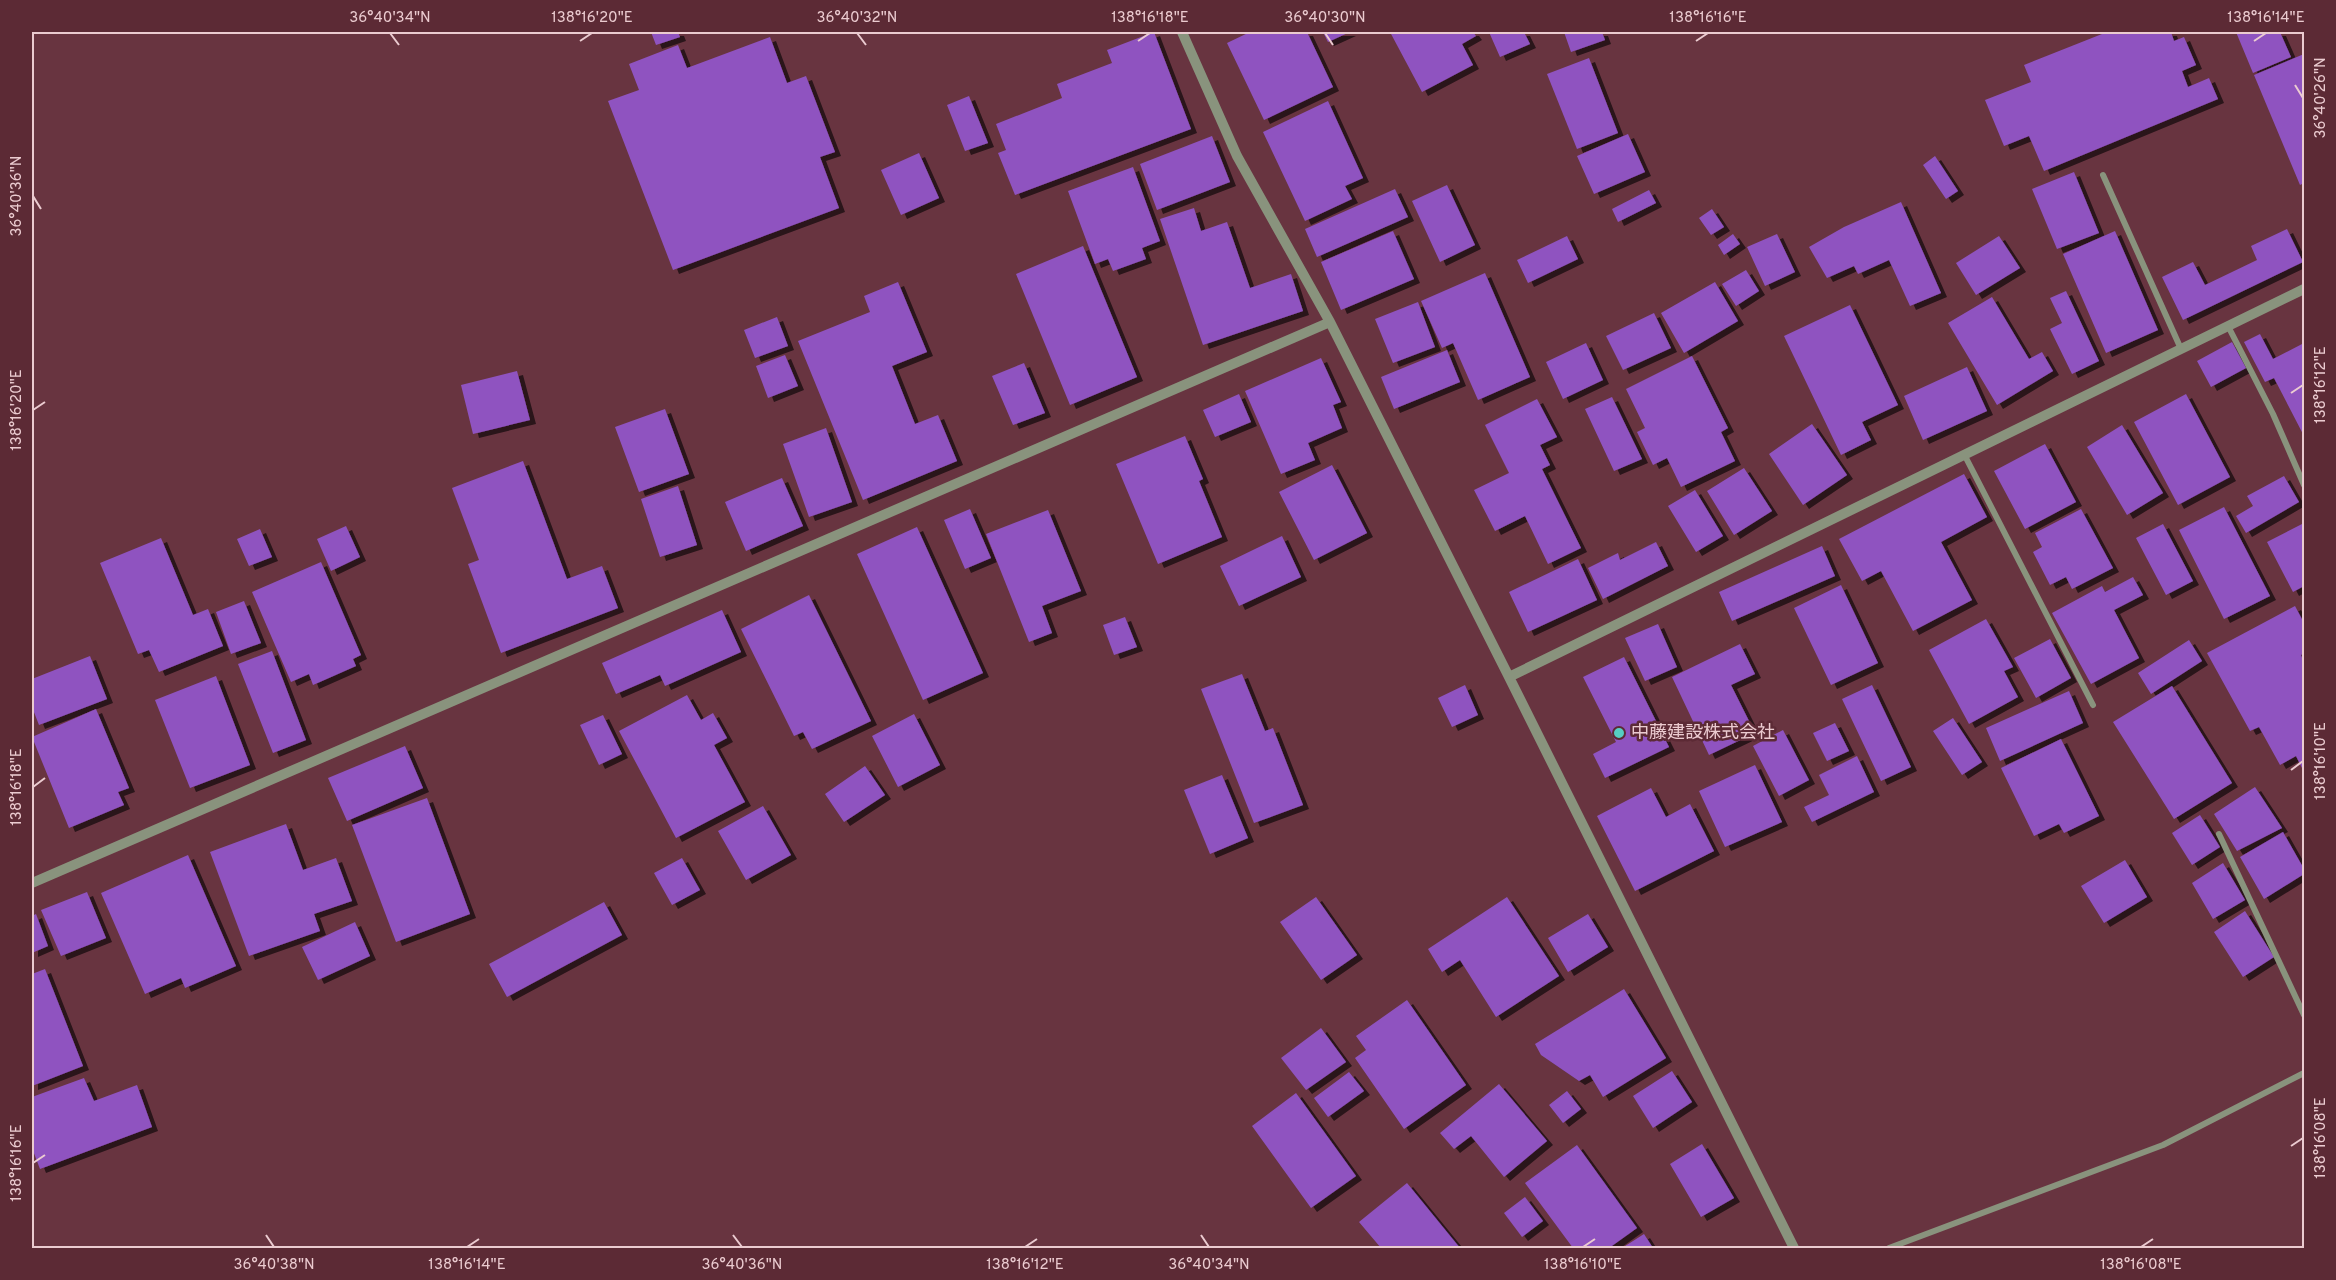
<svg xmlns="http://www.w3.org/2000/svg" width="2336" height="1280" viewBox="0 0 2336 1280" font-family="Overpass,'Noto Sans JP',sans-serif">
<defs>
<filter id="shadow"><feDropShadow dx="6" dy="4" stdDeviation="0" flood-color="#0009"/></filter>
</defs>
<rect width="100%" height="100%" fill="#683440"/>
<path fill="#8f53c0" filter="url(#shadow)" d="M651,32H678L680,37L656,45Z
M1154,32L1191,129L1015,195L998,153L1006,150L996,124L1062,98L1057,84L1112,63L1107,50Z
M1250,32H1307L1333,87L1264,120L1227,43Z
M1323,32H1350L1328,42Z
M1390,32H1473L1476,36L1462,44L1473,65L1422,92Z
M1489,32H1524L1530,44L1500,57Z
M1564,32H1602L1605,40L1571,52Z
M2102,32H2171L2174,41L2184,37L2196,65L2182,71L2188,87L2209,78L2218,99L2044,171L2029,136L2004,146L1985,100L2031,82L2024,65L2102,34Z
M2236,32H2280L2291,57L2253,73Z
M770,37L787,83L806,76L835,152L820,157L839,208L673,270L608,101L639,90L629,64L678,45L687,68Z
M2304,54V183L2300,185L2254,75Z
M1589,58L1618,133L1577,149L1547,74Z
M969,96L988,143L965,151L947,105Z
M1328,101L1363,178L1345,186L1352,199L1305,221L1263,132Z
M1628,134L1645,172L1594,194L1577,156Z
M1212,136L1230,182L1157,210L1140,164Z
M919,153L939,198L901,215L881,170Z
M1935,156L1958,191L1946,199L1923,165Z
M1133,167L1160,241L1142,248L1146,259L1113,271L1108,259L1095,264L1068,191Z
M2074,172L2099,233L2057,249L2032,189Z
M1447,185L1475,245L1440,262L1412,201Z
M1395,189L1408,217L1317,257L1305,229Z
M1649,190L1656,203L1618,222L1612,209Z
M1901,202L1941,293L1910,306L1889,260L1858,274L1854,266L1827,278L1809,247L1844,227Z
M1194,208L1201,231L1227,222L1250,288L1291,274L1303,311L1203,345L1160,219Z
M1712,209L1724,227L1711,235L1699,218Z
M2287,229L2303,262L2183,320L2162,277L2193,262L2205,285L2257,260L2251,246Z
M1393,231L1414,279L1341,310L1321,262Z
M2115,231L2158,330L2106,353L2063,254Z
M1733,234L1740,244L1724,255L1718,245Z
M1777,234L1795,272L1765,286L1747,247Z
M1567,236L1578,259L1528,283L1517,260Z
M1999,236L2020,268L1976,295L1956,263Z
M1083,246L1137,377L1070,405L1016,274Z
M1746,270L1759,291L1736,306L1722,284Z
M1485,273L1530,377L1478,400L1453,343L1442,348L1421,301Z
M898,282L927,352L892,366L915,424L938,415L957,461L863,500L798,341L870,312L864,296Z
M1715,282L1738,321L1684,353L1661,313Z
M2066,291L2099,361L2072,374L2050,329L2062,323L2050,298Z
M1992,297L2029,359L2042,352L2053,371L1997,405L1948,323Z
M1418,302L1435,347L1393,363L1375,319Z
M1850,305L1898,405L1862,422L1871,440L1841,455L1784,336Z
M1654,313L1671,348L1623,370L1606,336Z
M777,317L788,346L755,358L744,330Z
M2260,334L2273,359L2304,343V436L2274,378L2265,382L2244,342Z
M2232,342L2246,368L2211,387L2197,361Z
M1586,343L1603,380L1563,399L1546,362Z
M1447,350L1460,382L1394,409L1381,377Z
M785,355L798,386L768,398L756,366Z
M1692,356L1728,428L1721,432L1735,461L1681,487L1667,458L1653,465L1637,432L1645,428L1626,389Z
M1321,358L1341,402L1333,405L1342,428L1308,443L1315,460L1281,474L1245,391Z
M1024,363L1045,413L1013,425L992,376Z
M1967,367L1987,411L1923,440L1904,396Z
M517,371L530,420L473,434L461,385Z
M1239,394L1251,422L1215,437L1203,410Z
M2186,394L2230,477L2178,505L2134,422Z
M1612,397L1642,459L1614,471L1585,409Z
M1537,399L1557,437L1540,445L1550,465L1542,469L1581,548L1548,564L1525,516L1495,531L1474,490L1509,473L1485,425Z
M665,409L689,474L639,492L615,427Z
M1812,424L1847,475L1803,505L1769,454Z
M2122,425L2163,493L2127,515L2087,447Z
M826,428L852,502L809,517L783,444Z
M1185,436L1203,479L1199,481L1222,537L1158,564L1116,464Z
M2045,444L2076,502L2025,529L1994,471Z
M523,461L567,579L602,566L618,608L501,653L468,564L479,560L452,488Z
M1332,465L1367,533L1314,560L1279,492Z
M1744,468L1772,511L1734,535L1707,491Z
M1964,474L1987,517L1941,542L1972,600L1913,631L1881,571L1862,581L1839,539Z
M2284,476L2299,502L2246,533L2236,516L2253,506L2247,496Z
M782,478L803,526L746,551L725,502Z
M678,486L697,545L660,557L641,499Z
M1695,490L1723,536L1696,552L1668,506Z
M2224,507L2270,596L2224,619L2179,530Z
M970,509L991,558L965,569L944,520Z
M2081,509L2113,568L2072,589L2066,577L2050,585L2033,552L2042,547L2035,533Z
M1048,510L1081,591L1042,606L1052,633L1029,642L986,534Z
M2304,523V586L2293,592L2267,542Z
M2163,524L2193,581L2166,595L2136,538Z
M346,526L360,557L331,571L317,539Z
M917,527L983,673L923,700L857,554Z
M260,529L272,557L249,566L237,539Z
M1282,536L1301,577L1239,606L1220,566Z
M161,538L193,615L208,609L223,646L159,672L149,650L138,654L100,563Z
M1656,542L1668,566L1603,599L1588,568L1618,553L1620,560Z
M1822,546L1835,576L1732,621L1719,592Z
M1578,559L1597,600L1528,632L1509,592Z
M321,562L361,655L353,659L356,666L313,685L309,674L291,682L252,592Z
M2133,577L2143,595L2114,610L2139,658L2091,684L2052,613L2102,586L2105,592Z
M1841,585L1878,663L1831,685L1794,608Z
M809,595L871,721L812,749L803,732L794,736L741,629Z
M244,601L261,643L231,654L216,612Z
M2295,606L2304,623V653L2301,655L2304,663V772L2296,756L2280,765L2259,727L2250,731L2207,653Z
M722,610L741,652L665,686L660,675L616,694L602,663Z
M1125,617L1137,647L1114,655L1103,625Z
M1986,619L2013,667L2004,671L2018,697L1969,724L1929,650Z
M1658,624L1677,667L1645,681L1625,638Z
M2050,639L2071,678L2036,698L2014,658Z
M2189,640L2202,661L2151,694L2138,673Z
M1740,644L1755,674L1731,685L1755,733L1709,755L1672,677Z
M272,651L306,740L273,753L238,664Z
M90,656L107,699L39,725L32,707V679Z
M1624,657L1669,747L1605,778L1593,754L1616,742L1583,677Z
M1242,674L1265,731L1273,728L1303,805L1254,823L1201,689Z
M216,676L250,765L190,788L155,700Z
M1465,685L1478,715L1452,727L1438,698Z
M1872,685L1911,767L1881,781L1842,699Z
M2172,686L2232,783L2174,819L2113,722Z
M2069,691L2083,723L2000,761L1986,728Z
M687,695L701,720L713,713L727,738L714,745L745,802L676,838L619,731Z
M96,709L129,788L118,792L124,805L69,828L32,737Z
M914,714L940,765L898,787L872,736Z
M603,715L622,754L599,765L580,725Z
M1953,718L1982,762L1962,775L1933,731Z
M1835,723L1849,751L1827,761L1813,733Z
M1783,730L1809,780L1779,796L1753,746Z
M2061,739L2099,816L2064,833L2059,824L2034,836L2001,768Z
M405,746L423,788L347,821L328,778Z
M1857,756L1874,792L1812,822L1804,807L1829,795L1819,775Z
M1755,765L1782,822L1725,847L1699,791Z
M865,766L885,795L844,822L825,794Z
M1222,775L1248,838L1210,854L1184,790Z
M2255,787L2282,828L2237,851L2214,814Z
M1651,788L1666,817L1690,804L1714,851L1635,891L1597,816Z
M427,798L470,914L396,942L352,825Z
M763,806L791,855L746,880L718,831Z
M2200,815L2220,847L2192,865L2172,833Z
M286,824L303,870L336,858L352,901L314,914L320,931L249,956L210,852Z
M2283,832L2304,869V874L2264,899L2240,857Z
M188,855L236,966L185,988L181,978L145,994L101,893Z
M682,858L700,890L672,905L654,873Z
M2125,860L2147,897L2104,923L2081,886Z
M2223,863L2245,900L2213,919L2192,883Z
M87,892L106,938L61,956L41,910Z
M1316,897L1357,955L1321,980L1280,922Z
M1507,897L1559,976L1496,1017L1460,960L1442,972L1428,949Z
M604,902L622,935L507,997L489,964Z
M2245,911L2274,957L2243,977L2214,932Z
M36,914L48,946L32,953V916Z
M1588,914L1608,947L1568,972L1548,938Z
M355,922L370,956L318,980L302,947Z
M45,969L83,1066L32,1086V974Z
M1624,989L1666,1058L1603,1097L1590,1075L1579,1081L1541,1055L1535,1044Z
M1407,1000L1466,1085L1404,1129L1355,1058L1366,1050L1356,1036Z
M1321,1028L1346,1062L1306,1090L1281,1058Z
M1672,1071L1692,1102L1653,1128L1633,1096Z
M1349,1072L1364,1091L1328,1117L1314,1098Z
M84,1078L94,1101L137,1085L152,1127L40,1169L32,1148V1097Z
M1499,1084L1547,1141L1504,1177L1471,1136L1454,1149L1440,1133Z
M1567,1091L1581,1109L1563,1123L1549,1105Z
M1296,1093L1356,1176L1311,1208L1252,1126Z
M1702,1144L1734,1198L1701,1217L1670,1164Z
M1577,1145L1637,1228L1609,1248H1573L1525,1183Z
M1407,1183L1460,1248H1381L1359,1222Z
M1525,1197L1543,1221L1522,1237L1504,1213Z
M1644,1234L1653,1248H1622Z"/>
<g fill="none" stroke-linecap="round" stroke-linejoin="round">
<path stroke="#89937d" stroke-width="6" d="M2103,175L2181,349
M2228,326L2273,414L2304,485
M1964,454L2093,705
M2219,834L2304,1015
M1889,1248L2163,1145L2304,1073"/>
<path stroke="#89937d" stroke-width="10" d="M1182,32L1237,156L1330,322
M1509,677L1794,1248
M32,883L1330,322L1509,677L2304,289"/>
</g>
<path fill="none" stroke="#ebcbd0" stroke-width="2" d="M390,33L399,45M857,33L866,45M1325,33L1333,45M580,41L592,33M1138,41L1150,33M1696,41L1708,33M2254,41L2266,33M2295,85L2303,98M33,196L41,209M2291,393L2303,385M33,410L45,402M2291,770L2303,761M33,787L45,778M2291,1146L2303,1138M33,1163L45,1155M266,1235L274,1247M733,1235L742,1247M1201,1235L1209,1247M467,1247L479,1239M1025,1247L1037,1239M1583,1247L1595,1239M2141,1247L2153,1239"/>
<circle fill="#56cec3" stroke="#5c2a35" stroke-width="2" cx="1619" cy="733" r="6"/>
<g text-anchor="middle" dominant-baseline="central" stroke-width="5" stroke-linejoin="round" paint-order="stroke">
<g font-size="18" fill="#ebcbd0" stroke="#5c2a35" text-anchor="start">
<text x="1631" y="733">中藤建設株式会社</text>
</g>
</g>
<rect width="2336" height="1280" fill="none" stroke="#5c2a35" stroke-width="66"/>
<rect x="33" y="33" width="2270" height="1214" fill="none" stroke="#ebcbd0" stroke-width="2"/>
<g font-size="15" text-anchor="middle" fill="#ebcbd0">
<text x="390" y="22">36°40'34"N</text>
<text x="592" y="22">138°16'20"E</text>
<text x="857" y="22">36°40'32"N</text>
<text x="1150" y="22">138°16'18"E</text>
<text x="1325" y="22">36°40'30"N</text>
<text x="1708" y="22">138°16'16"E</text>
<text x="2266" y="22">138°16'14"E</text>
<text transform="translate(2320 98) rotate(-90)" y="5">36°40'26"N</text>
<text transform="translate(16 196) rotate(-90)" y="5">36°40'36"N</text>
<text transform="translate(2320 385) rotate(-90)" y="5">138°16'12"E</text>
<text transform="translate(16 410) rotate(-90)" y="5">138°16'20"E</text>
<text transform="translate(2320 761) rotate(-90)" y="5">138°16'10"E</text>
<text transform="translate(16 787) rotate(-90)" y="5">138°16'18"E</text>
<text transform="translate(2320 1138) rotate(-90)" y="5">138°16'08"E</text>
<text transform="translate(16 1163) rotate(-90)" y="5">138°16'16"E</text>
<text x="274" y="1269">36°40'38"N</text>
<text x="467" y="1269">138°16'14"E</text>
<text x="742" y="1269">36°40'36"N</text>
<text x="1025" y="1269">138°16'12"E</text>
<text x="1209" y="1269">36°40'34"N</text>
<text x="1583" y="1269">138°16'10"E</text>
<text x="2141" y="1269">138°16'08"E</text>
</g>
</svg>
